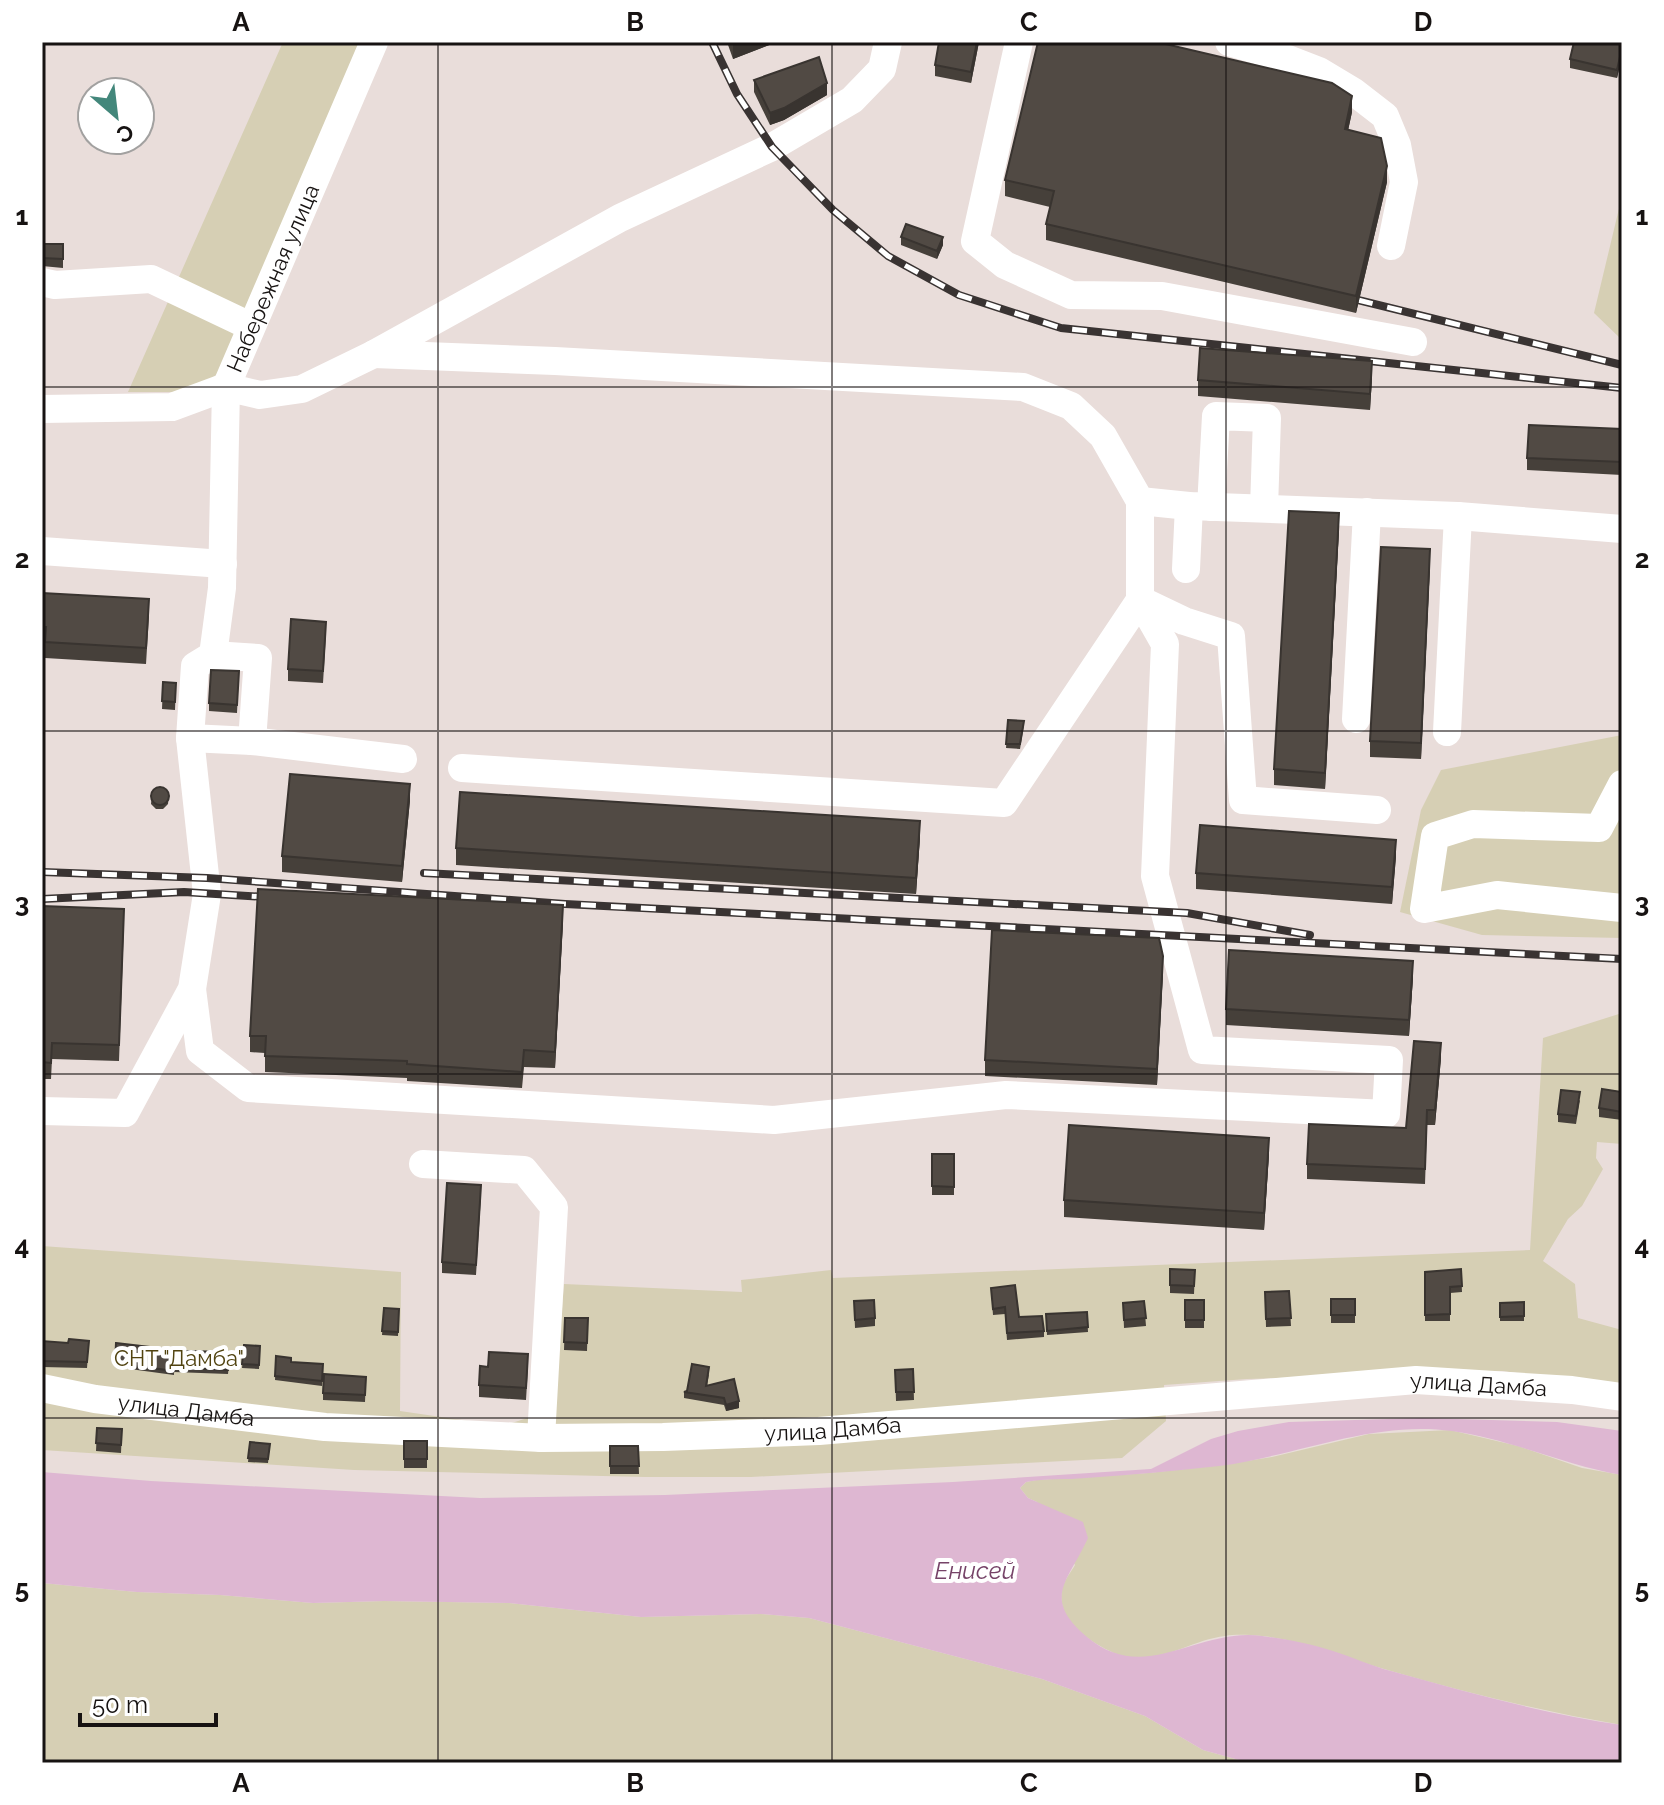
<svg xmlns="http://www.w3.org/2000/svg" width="1664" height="1805" viewBox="0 0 1664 1805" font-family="Raleway,sans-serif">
<rect width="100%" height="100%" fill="#e9ddda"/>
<path fill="#d6cfb4" d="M283,42H366L222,371L191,392H128Z
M1622,196V340L1594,313Z
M1622,735V938L1482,935L1400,912L1421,810L1441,770Z
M1622,1013V1144L1597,1142L1596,1158L1603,1169L1582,1206L1568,1219L1543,1261L1575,1284L1578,1318L1622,1330V1387L1502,1371L1247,1379L1164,1385L1166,1421L1122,1458L751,1477H645L354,1470L42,1450V1246L401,1272L400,1411L503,1426L549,1411L555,1396L564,1284L742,1292L741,1280L831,1270L833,1278L1530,1250L1543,1038Z
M1450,1430L1518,1446L1582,1468L1622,1475V1725C1544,1712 1467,1693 1391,1671C1347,1659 1307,1641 1262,1636C1250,1635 1236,1634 1225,1636C1189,1640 1156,1668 1119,1655C1093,1645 1052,1619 1063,1586C1065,1579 1071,1572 1075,1565L1037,1502L1028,1498L1020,1488L1026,1482L1036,1480L1148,1473L1221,1465L1272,1457L1369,1434Z
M42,1583L137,1592L220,1595L313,1603L384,1601L509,1603L641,1617L761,1614L809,1618L1042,1679L1145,1716L1203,1750L1250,1763H42Z"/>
<path fill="#deb7d2" d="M1422,1418L1557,1422L1622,1431V1475C1564,1465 1510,1439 1452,1431C1373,1420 1296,1456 1219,1466C1175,1471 1131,1475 1086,1478C1066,1480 1046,1478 1026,1482L1020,1488L1028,1498L1083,1522L1088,1538C1068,1582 1041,1598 1087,1637C1145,1686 1198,1627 1262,1636C1285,1639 1311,1644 1333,1651C1353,1657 1371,1666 1391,1671C1467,1692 1544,1714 1622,1725V1763H1250L1203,1750L1145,1716L1042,1679L809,1618L761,1614L641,1617L509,1603L384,1601L313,1603L220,1595L137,1592L42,1583V1472L151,1481L480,1498L665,1495L953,1482L1151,1469L1211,1439L1238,1431L1289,1422Z"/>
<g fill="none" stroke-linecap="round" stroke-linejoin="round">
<g stroke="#fff" stroke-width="28">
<path d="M1019,42L975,241L1005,265L1071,295L1162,296L1413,342"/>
<path d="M1229,42L1288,59L1319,71L1354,92L1385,116L1397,145L1404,182L1391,246"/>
<path d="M42,282L55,285L151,279L250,326"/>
<path d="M374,354L555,361L1023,387L1071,406L1103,436L1140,501L1189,506L1458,516L1622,529"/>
<path id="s1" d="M42,409L172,407L226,387L374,42"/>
<path d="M1211,507L1216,416L1267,418L1264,508"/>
<path d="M42,551L223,564"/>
<path d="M1186,569L1189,506"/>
<path d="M1356,719L1367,512"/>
<path d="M1447,732L1458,516"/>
<path d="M190,738L252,741L403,759"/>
<path d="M252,741L258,658L213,655L222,588L226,387L260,395L302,389L374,354L620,218L772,147L852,100L882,69L888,42"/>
<path d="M462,768L1004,803L1140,600L1184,621L1231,636L1243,800L1377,810"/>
<path d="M1622,784L1599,828L1473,824L1435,836L1424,909L1497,895L1622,908"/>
<path d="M192,989L200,1051L248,1088L774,1120L1006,1095L1386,1114L1389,1060L1202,1050L1155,876L1165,644L1140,600V501"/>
<path d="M42,1111L125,1113L192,989L207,894L190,738L195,666L213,655"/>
<path d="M423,1164L524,1170L554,1207L541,1438"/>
<path id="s2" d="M42,1388L95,1399L325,1427L541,1438L663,1437L819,1431L1416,1380L1572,1390L1622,1397"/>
</g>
<defs>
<path id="rail" d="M712,42L737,94L772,147L833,210L888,256L959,295L1061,328L1622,388
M1358,300L1622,365
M42,872L207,878L565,904L1622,959
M424,873L1187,913L1310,935
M42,899L184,892L281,898"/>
</defs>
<use href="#rail" stroke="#393332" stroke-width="8"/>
<use href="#rail" stroke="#fff" stroke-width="5" stroke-dasharray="15" stroke-linecap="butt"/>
</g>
<path fill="#46403a" d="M727,42H777L733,59Z
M939,42H979L971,83L935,76V65Z
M1622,42V56L1617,78L1570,68V59Z
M754,80L827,95L784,120L770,125L754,92Z
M1352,112L1348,130L1387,182L1356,313L1046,240V224L1050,207L1005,196V180Z
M901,237L943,245L937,259L901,245Z
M42,244H63V268L42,266Z
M1372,377L1370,410L1198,396V380Z
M1622,429V475L1527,470V458Z
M1339,529L1325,789L1274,785V769Z
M1430,565L1421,759L1370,757V741Z
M42,593L149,616L146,664L45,658V643H42Z
M326,634L323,683L288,681V669Z
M239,671L237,713L209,711V703Z
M163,682L176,683L175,710L162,709Z
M1008,720L1024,725L1020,749L1006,748Z
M152,792L169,793L168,804L163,809H156L151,804Z
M410,800L402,882L282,872V856Z
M920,837L916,894L456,865V848Z
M1396,856L1392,904L1196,889V873Z
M42,906L124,925L119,1061L52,1059L51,1079H42Z
M563,921L555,1068L524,1067L522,1088L407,1081V1078L265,1072V1053L250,1052V1036Z
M1163,972L1157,1085L985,1076V1060Z
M1413,977L1409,1036L1226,1025V1009Z
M1441,1058L1435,1125H1427L1425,1184L1307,1179V1164L1406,1128Z
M1622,1092V1120L1599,1117V1108Z
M1580,1100L1576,1124L1558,1122V1114Z
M932,1154H954V1195H932Z
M1269,1154L1264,1230L1064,1217V1200Z
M481,1196L476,1275L442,1273V1262Z
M1170,1269L1195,1270L1194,1294L1170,1293Z
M1461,1269L1462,1292L1450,1293V1321H1425V1272Z
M991,1288L1019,1317L1044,1331V1337L1007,1340L1005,1314L993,1315Z
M1289,1291L1291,1326L1266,1327L1265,1292Z
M1331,1299H1355V1323H1331Z
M1185,1300H1204V1328H1185Z
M854,1301L875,1318V1326L855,1328Z
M1144,1301L1146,1326L1124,1328L1123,1303Z
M1524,1302V1321H1500V1303Z
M384,1308L399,1309L398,1336L382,1335Z
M1087,1312L1088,1332L1047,1335L1046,1314Z
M565,1318H588L587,1351L564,1350Z
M42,1341L68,1343L89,1341L87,1368L42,1367Z
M116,1343L184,1351L230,1352L228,1374L174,1372V1375L115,1367Z
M244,1345L260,1346L259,1369L242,1368Z
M276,1356L291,1362L323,1364L322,1386L275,1380Z
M528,1367L526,1400L479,1397V1385Z
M913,1369L914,1400L896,1401L895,1370Z
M709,1374L707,1386L739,1408L726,1411L724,1405L684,1398V1392L687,1391Z
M366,1377L365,1402L323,1400V1393Z
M97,1428L122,1429L121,1453L96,1451Z
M404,1441H427V1468H404Z
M250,1442L270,1444L268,1463L248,1462Z
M610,1446H638L639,1474H610Z"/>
<path fill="#393430" d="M735,42H777L733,59V43Z
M977,42H979L971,83V72Z
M1622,48V56L1617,78V70Z
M827,83V95L784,120L770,125V113Z
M1352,96V112L1345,145V129Z
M1387,166V182L1356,313V296Z
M943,237V245L937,259V251Z
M1372,361V377L1370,410V394Z
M1339,513V529L1325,789V773Z
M1430,549V565L1421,759V743Z
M410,784V800L402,882V866Z
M920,821V837L916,894V878Z
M1396,840V856L1392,904V887Z
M563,905V921L555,1068V1052Z
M1163,956V972L1157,1085V1069Z
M1413,961V977L1409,1036V1020Z
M1441,1043V1058L1435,1125V1110Z
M1269,1138V1154L1264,1230V1213Z
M739,1401V1408L726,1411V1405Z"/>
<path fill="#514a44" stroke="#393430" stroke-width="2" d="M939,42H977L971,72L935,65Z
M1038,42H1157L1332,83L1352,96L1345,129L1381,138L1387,166L1356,296L1046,224L1054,191L1005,180Z
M1574,42H1622V48L1617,70L1570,59Z
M819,57L827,83L784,108L770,113L754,80Z
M906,224L943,237L937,251L901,237Z
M42,244H63V259L42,258Z
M1200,348L1372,361L1370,394L1198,380Z
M1529,425L1622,429V462L1527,458Z
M1289,511L1339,513L1325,773L1274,769Z
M1381,547L1430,549L1421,743L1370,741Z
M42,593L149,599L146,648L45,642L46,627H42Z
M291,619L326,622L323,671L288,669Z
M211,670L239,671L237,705L209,703Z
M163,682L176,683L175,702L162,701Z
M1008,720L1024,721L1020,744H1006Z
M290,774L410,784L402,866L282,856Z
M151 796a9 9 0 1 1 18 0a9 9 0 1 1-18 0Z
M460,792L920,821L916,878L456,848Z
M1200,825L1396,840L1392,887L1196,873Z
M258,889L563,905L555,1052L524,1050L522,1072L407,1064V1061L265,1056L266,1036H250Z
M42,906L124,909L119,1045L52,1043L51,1063L42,1062Z
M992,930L1159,938L1163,956L1157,1069L985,1060Z
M1229,950L1413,961L1409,1020L1226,1009Z
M1414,1041L1441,1043L1435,1110H1427L1425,1169L1307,1164L1309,1124L1406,1128Z
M1602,1089L1622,1092V1112L1599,1108Z
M1561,1090L1580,1092L1576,1116L1558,1114Z
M1069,1125L1269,1138L1264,1213L1064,1200Z
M932,1154H954V1187L932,1186Z
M447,1183L481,1185L476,1265L442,1262Z
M1170,1269L1195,1270L1194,1286L1170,1285Z
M1461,1269L1462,1286L1450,1287V1314L1425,1315V1272Z
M1015,1285L1019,1317L1042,1316L1044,1331L1007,1333L1005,1307L993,1309L991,1288Z
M1289,1291L1291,1318L1266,1319L1265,1292Z
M1331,1299H1355V1315H1331Z
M874,1300L875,1318L855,1320L854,1301Z
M1185,1300H1204V1320H1185Z
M1144,1301L1146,1318L1124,1320L1123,1303Z
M1524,1302V1316L1500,1317V1303Z
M384,1308L399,1309L398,1332L382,1331Z
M1087,1312L1088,1327L1047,1331L1046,1314Z
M565,1318H588L587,1343L564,1342Z
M69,1339L89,1341L87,1362L42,1361V1341L68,1343Z
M116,1343L184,1351L230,1352L228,1370L174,1368V1371L115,1363Z
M244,1345L260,1346L259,1365L242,1364Z
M489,1352L528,1354L526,1388L479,1385L480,1366L488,1367Z
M276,1356L291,1358V1362L323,1364L322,1381L275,1376Z
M692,1364L709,1367L706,1386L734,1379L739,1401L726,1405L724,1398L684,1392L687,1391Z
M913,1369L914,1392H896L895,1370Z
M324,1374L366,1377L365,1395L323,1393Z
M97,1428L122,1429L121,1445L96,1443Z
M404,1441H427V1459H404Z
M250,1442L270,1444L268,1459L248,1458Z
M610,1446H638L639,1466H610Z"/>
<path fill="none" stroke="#171312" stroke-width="2" stroke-opacity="0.55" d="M438,42V1763M832,42V1763M1226,42V1763M42,387H1622M42,731H1622M42,1074H1622M42,1418H1622"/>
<g text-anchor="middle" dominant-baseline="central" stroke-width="8" stroke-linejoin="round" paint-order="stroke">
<g font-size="22" fill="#171312" stroke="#fff">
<text stroke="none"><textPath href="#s1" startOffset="306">Набережная улица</textPath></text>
<text stroke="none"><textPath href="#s2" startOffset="1442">улица Дамба</textPath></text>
<text stroke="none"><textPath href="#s2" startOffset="146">улица Дамба</textPath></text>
<text stroke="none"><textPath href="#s2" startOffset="794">улица Дамба</textPath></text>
</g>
<g font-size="22" fill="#514310" stroke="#fff">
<text x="179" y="1358">СНТ "Дамба"</text>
</g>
<g font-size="24" font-style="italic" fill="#764368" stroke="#fff">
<text x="975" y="1570">Енисей</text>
</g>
</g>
<rect width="1664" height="1805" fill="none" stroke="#ffffff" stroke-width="88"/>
<g transform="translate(116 116) rotate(152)"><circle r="38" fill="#ffffff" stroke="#a2a1a0" stroke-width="2"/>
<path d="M0-6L14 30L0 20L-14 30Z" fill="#43877b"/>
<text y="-12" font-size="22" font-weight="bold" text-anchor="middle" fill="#171312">С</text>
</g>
<path d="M80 1713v12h136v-12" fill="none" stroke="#171312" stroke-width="4"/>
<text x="92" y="1713" font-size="24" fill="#171312" stroke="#ffffff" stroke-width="6" paint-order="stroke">50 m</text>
<rect x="44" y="44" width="1576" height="1717" fill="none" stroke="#171312" stroke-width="3"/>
<g font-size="26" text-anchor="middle" font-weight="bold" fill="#171312">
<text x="241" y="31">A</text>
<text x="635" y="31">B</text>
<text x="1029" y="31">C</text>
<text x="1423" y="31">D</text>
<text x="22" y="225">1</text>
<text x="1642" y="225">1</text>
<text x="22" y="568">2</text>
<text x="1642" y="568">2</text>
<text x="22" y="912">3</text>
<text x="1642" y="912">3</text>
<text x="22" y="1255">4</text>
<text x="1642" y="1255">4</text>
<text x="22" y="1598">5</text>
<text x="1642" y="1598">5</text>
<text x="241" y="1792">A</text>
<text x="635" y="1792">B</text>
<text x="1029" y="1792">C</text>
<text x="1423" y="1792">D</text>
</g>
</svg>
